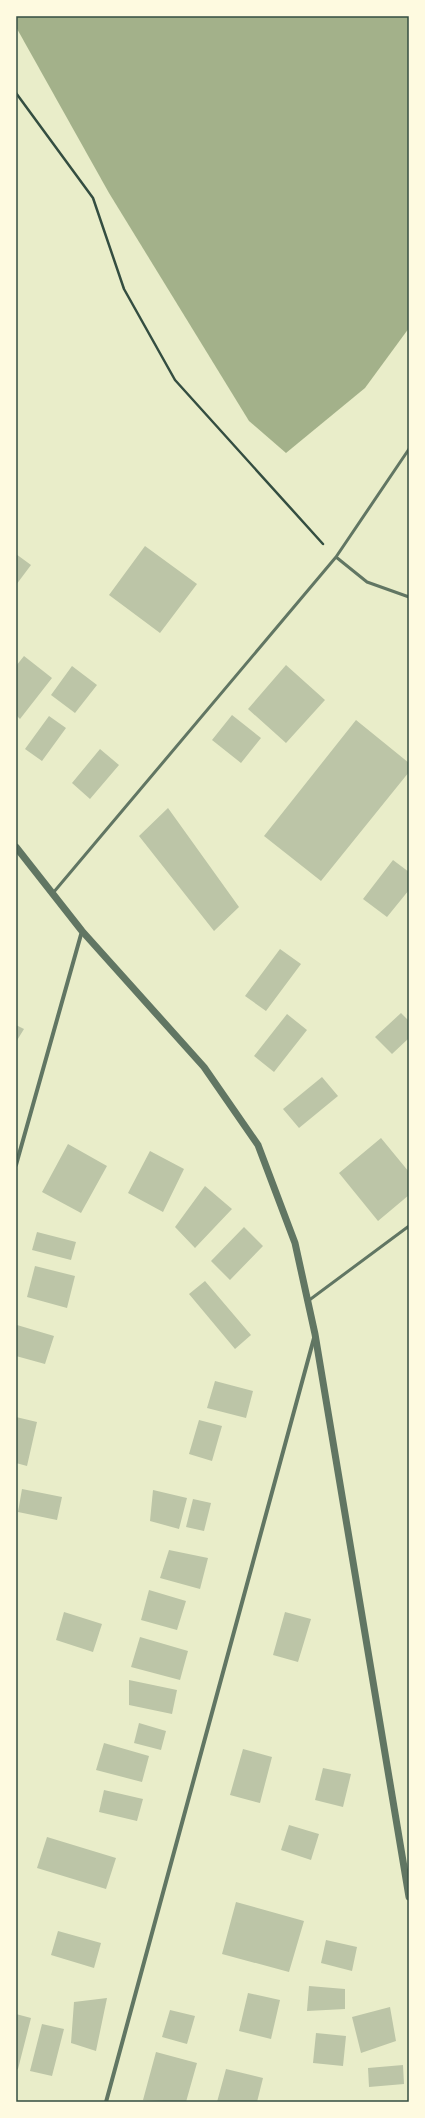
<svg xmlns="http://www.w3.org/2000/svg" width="425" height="2118" viewBox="0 0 425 2118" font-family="Overpass,sans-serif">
<rect width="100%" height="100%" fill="#e9edc9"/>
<path fill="#a3b18a" d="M16,16H409V328L365,388L286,453L249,421L109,193L16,27Z"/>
<path fill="#bcc5a7" d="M145,546L197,584L160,633L109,595Z
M16,554L31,565L16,585Z
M24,656L52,678L20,719L16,715V666Z
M286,665L325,700L286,743L248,709Z
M72,666L97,685L75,713L51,695Z
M232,715L261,738L241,763L212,740Z
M49,716L66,728L42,761L25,749Z
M356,720L409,763V772L321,881L264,836Z
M100,749L119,765L90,799L72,783Z
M168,808L239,907L214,931L139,836Z
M393,860L409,872V890L387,917L363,899Z
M280,949L301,964L266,1011L245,996Z
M401,1013L409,1021V1038L392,1054L375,1037Z
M287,1014L307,1030L274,1072L254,1056Z
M16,1025L24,1029L16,1042Z
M322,1077L338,1096L299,1128L283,1109Z
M381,1138L409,1172V1195L378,1221L339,1173Z
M68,1144L107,1166L81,1213L42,1192Z
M150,1151L184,1169L163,1212L128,1193Z
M205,1186L232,1209L195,1248L175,1227Z
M244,1227L263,1246L230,1280L211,1261Z
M37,1232L76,1242L71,1260L32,1250Z
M35,1266L75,1276L67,1308L27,1297Z
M205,1281L251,1335L235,1349L189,1294Z
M17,1325L54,1336L45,1364L16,1356Z
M215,1381L253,1391L246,1418L207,1408Z
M16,1417L37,1422L27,1466L16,1463Z
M199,1420L222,1426L212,1461L189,1454Z
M22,1489L62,1497L57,1520L18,1512Z
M153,1490L187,1498L179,1529L150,1521Z
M193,1499L211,1503L204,1531L186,1527Z
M169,1550L208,1558L200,1589L160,1578Z
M149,1590L186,1601L177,1630L141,1620Z
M64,1612L102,1624L93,1652L56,1640Z
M285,1612L311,1619L298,1662L273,1655Z
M140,1637L188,1651L180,1680L131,1667Z
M129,1680L177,1690L172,1714L129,1705Z
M139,1723L166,1731L161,1750L134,1743Z
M104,1743L149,1756L142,1782L96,1770Z
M243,1749L272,1757L260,1803L230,1795Z
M323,1768L351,1774L343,1807L315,1800Z
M104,1790L143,1799L137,1821L99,1812Z
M289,1825L319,1834L311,1860L281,1850Z
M47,1837L116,1858L106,1889L37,1868Z
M236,1902L304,1921L289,1972L222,1954Z
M58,1931L101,1943L94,1968L51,1955Z
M326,1940L357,1947L352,1971L321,1963Z
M309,1986L345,1989V2009L307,2011Z
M248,1993L280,2000L271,2039L239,2031Z
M107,1998L96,2051L71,2043L74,2002Z
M390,2007L396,2041L361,2053L352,2017Z
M170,2010L195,2016L187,2044L162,2037Z
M16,2014L31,2018L18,2069H16Z
M42,2024L64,2029L52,2076L30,2071Z
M316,2033L346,2036L343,2066L313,2063Z
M156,2052L197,2063L186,2102L143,2100Z
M403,2065L404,2084L369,2087L368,2068Z
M226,2069L263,2078L257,2102H217Z"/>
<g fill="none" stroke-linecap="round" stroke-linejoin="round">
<path stroke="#344e41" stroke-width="2.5" d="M16,93L93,198L124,289L175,380L323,544"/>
<path stroke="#617663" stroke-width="3" d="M336,557L367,582L409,597
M53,893L336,557L409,449
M308,1301L409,1226"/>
<path stroke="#617663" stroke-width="4" d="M16,1165L82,931
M106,2102L314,1338"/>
<path stroke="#617663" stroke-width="7" d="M16,847L82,931L204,1067L258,1145L295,1243L315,1334L409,1897"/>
</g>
<rect width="425" height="2118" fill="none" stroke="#fefae0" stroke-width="34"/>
<rect x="17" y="17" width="391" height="2084" fill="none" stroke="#344e41" stroke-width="1.5"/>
</svg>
